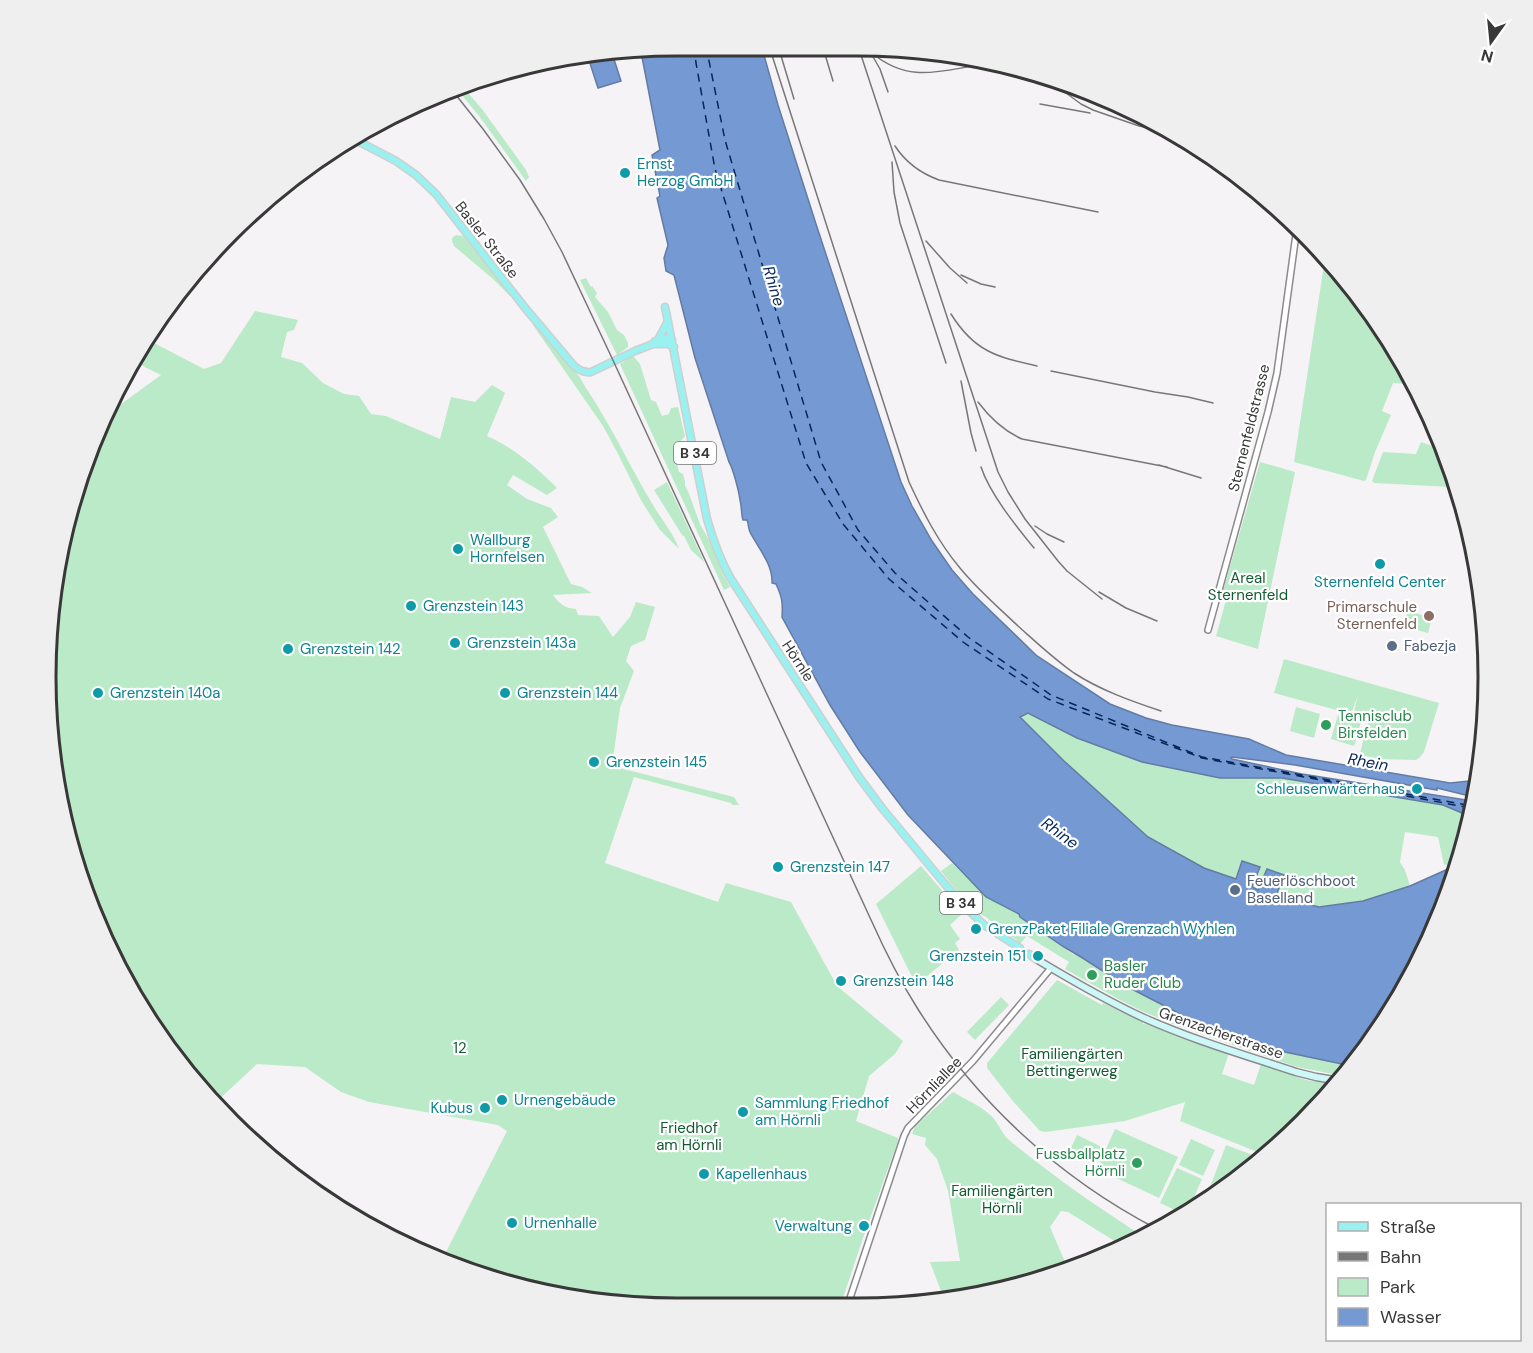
<svg xmlns="http://www.w3.org/2000/svg" width="1533" height="1353" viewBox="0 0 1533 1353" font-family="'DM Sans',sans-serif">
<rect width="100%" height="100%" fill="#f6f3f6"/>
<path fill="#baeac7" d="M462,86L482,109L526,170L529,177L526,181L479,116L456,88Z
M456,235L463,236L511,295L510,296L493,279L454,246L452,241V238Z
M1325,258L1358,292L1411,378L1409,384L1393,383L1382,411L1391,415L1375,452L1366,480L1364,481L1294,462Z
M586,278L591,287L592,286L597,293L595,297L608,312L617,330L624,335L628,343V347L617,355L580,280Z
M255,311L298,320L294,330L287,332L281,357L302,363L323,383L344,394L359,396L371,414L386,416L440,439L451,397L475,402L492,385L505,393L487,436C514,448 536,467 557,488L547,495L513,475L507,485L527,499L551,508L558,517L543,527L571,584L582,587L592,593L553,595C560,604 564,608 576,609L578,615L599,616L613,637L630,617L636,602L655,607L645,640L631,646L626,661L634,671L620,708L612,766L734,797L739,805H732L731,803L634,777L605,863L718,902L726,883L791,902L837,986L903,1041L895,1054L869,1076L856,1121L898,1138V1141L863,1238L840,1307H635L513,1287L442,1260L507,1131L498,1125L369,1102L341,1092L305,1067L257,1064L214,1104L201,1093L129,992L67,840L46,717L57,554L93,435L110,405L117,407L161,375L135,362L147,342L156,344L204,369L221,363Z
M535,324L575,372C581,377 583,384 588,391C612,427 630,467 653,505C661,519 674,534 679,549L660,530L642,502L616,450L603,426L533,325Z
M631,357H634L640,364L651,400L656,402L662,416L669,414L671,408L678,407L685,436L679,443L673,446L679,472L683,474L685,481V486L688,491L700,524L710,542L721,570L730,587L724,590L620,364Z
M1421,442L1443,450L1457,488L1451,487L1374,483L1372,481L1383,452L1416,454Z
M1260,462L1295,472L1258,649L1216,636L1226,600L1221,598Z
M667,482L702,557L704,562L691,550L685,538V537L682,535L654,490Z
M1408,611L1432,618L1428,633L1403,626Z
M1284,659L1439,703L1424,752L1420,757L1416,760L1380,759L1361,755L1360,753L1368,723L1367,719L1353,715L1358,695L1351,714L1274,693Z
M1296,707L1320,714L1314,738L1290,731Z
M1028,713L1077,738L1220,778H1282L1444,805L1469,816L1459,862L1444,865L1438,837L1405,832L1400,862L1405,870L1410,886L1363,901L1319,907L1276,896L1283,875L1259,890L1252,888L1259,866L1236,879L1204,868L1148,837L1064,761L1020,718Z
M1338,715L1361,722L1354,746L1331,739Z
M952,863L986,897L1019,914L1020,917L1074,955L1075,954L1081,957L1127,987L1182,1015L1211,1027L1334,1063L1351,1066L1343,1076L1297,1067L1178,1026L1142,1011L1120,1000L1065,969L1069,962L1027,936L1017,947L1015,945L1017,940L1002,931L986,917L976,912L963,899L941,871Z
M921,866L952,902L963,913L950,925L960,939L955,943L959,950L916,985L876,904Z
M1057,980L1102,1005L1103,1003L1143,1022V1024L1146,1023L1172,1034L1229,1053L1222,1074L1254,1085L1261,1064L1306,1080L1337,1085L1332,1093L1265,1155L1180,1121L1185,1102L1125,1121L1045,1132L1040,1131L1012,1100L987,1068V1063Z
M1001,997L1009,1005L975,1040L967,1032Z
M953,1092C965,1099 979,1105 989,1114C998,1121 1001,1133 1009,1140C1052,1175 1098,1208 1145,1237L1136,1243L1124,1247L1068,1212L1061,1211L1050,1227L1068,1269L1020,1286L944,1299L930,1262L960,1261L948,1191L937,1159L925,1145L926,1138L912,1134L915,1126Z
M1115,1129L1178,1157L1159,1198L1097,1169Z
M1077,1135L1102,1147L1095,1162L1070,1150Z
M1191,1139L1215,1150L1203,1176L1179,1165Z
M1226,1145L1261,1158L1241,1177L1205,1200Z
M1177,1168L1202,1179L1188,1211L1183,1214L1160,1203Z"/>
<path fill="#7599d2" stroke="#637ca4" stroke-width="1.5" d="M677,45L762,48L778,105L816,224L901,482L912,506L932,541L952,570L973,594L1037,656L1110,704L1146,718L1172,725L1249,739L1286,755L1450,783L1478,780L1474,797L1437,788V790L1295,765L1232,757L1231,758L1232,759L1302,774L1473,801L1469,816L1443,805L1282,778H1220L1142,762L1077,738L1028,713L1020,717L1064,761L1148,837L1204,868L1236,879L1242,861L1260,867L1252,887L1258,890L1267,869L1284,875L1276,896L1319,907L1363,901L1410,886L1448,869L1458,866L1455,879L1404,992L1351,1066L1285,1052L1244,1036L1211,1027L1182,1015L1128,987L1081,957L1064,947L1020,917L1019,914L986,897L908,815L860,752L830,705L782,617C783,602 782,597 776,584L772,583C773,565 759,549 751,534C748,530 749,525 747,520H743C741,514 742,507 740,500C739,492 733,468 729,462L695,358L674,275L666,271L664,258L668,245L657,198L660,196L652,155L660,150L642,57L632,53V51Z
M612,53L621,81L598,88L588,57Z"/>
<g fill="none" stroke-linecap="round" stroke-linejoin="round">
<path stroke="#052759" stroke-width="1.5" stroke-dasharray="8 6" stroke-linecap="butt" d="M694,46L696,63L715,169L806,463L843,524L889,579L963,642L1048,699L1202,758L1471,808
M706,46L725,140L821,462L858,530L895,573L968,637L1051,695L1202,757L1472,806"/>
<defs>
<path id="tertiary" d="M1208,630L1268,412L1277,373L1297,227
M847,1307L904,1136L908,1128L973,1061L1051,968"/>
<path id="secondary" d="M1036,959C1071,980 1107,1001 1144,1018C1193,1040 1245,1055 1296,1072L1316,1077L1340,1081"/>
<path id="primary" d="M354,139L396,161L416,175L436,194L526,309L574,366C579,370 584,373 591,372L635,351L653,344L655,341L667,338L672,340
M665,307L707,519C713,540 720,560 731,579L859,777L882,808L959,901L984,925L1020,948
M658,340L668,321
M653,344H668L674,347
M1029,954L1036,959"/>
</defs>
<use href="#tertiary" stroke="#8c8a8c" stroke-width="8"/>
<use href="#secondary" stroke="#8c8a8c" stroke-width="9"/>
<use href="#primary" stroke="#cfcfcf" stroke-width="9"/>
<use href="#tertiary" stroke="#fff" stroke-width="5"/>
<use href="#secondary" stroke="#cdf8f7" stroke-width="6"/>
<use href="#primary" stroke="#9bf1ef" stroke-width="6"/>
<path stroke="#787778" stroke-width="1.5" d="M770,49L909,482C923,512 938,542 960,568C977,589 998,607 1018,626C1036,642 1054,659 1074,673C1100,690 1131,701 1161,711
M779,49L794,99
M824,51L833,81
M860,52L998,472L1008,492L1025,519L1058,561L1067,571L1102,599
M872,53C915,89 951,65 999,63
M872,55L880,69L888,92
M1043,76L1081,104L1093,110L1139,126L1179,134
M452,90L483,129L520,180L544,219L562,252L611,356L872,922C885,951 899,979 916,1006C975,1101 1059,1178 1157,1229
M1040,104L1090,113
M895,146C906,163 920,173 939,180L1098,212
M892,162L894,192L900,223L946,363
M926,241L950,268L967,283
M961,275L981,284L995,287
M951,314C974,351 996,357 1037,366
M1051,371L1155,392L1188,397L1213,403
M961,381L971,433L976,451
M978,402C990,418 1004,431 1022,439L1167,467
M1159,465L1201,478
M981,467C990,494 1016,526 1034,548
M1035,526L1047,534L1064,542
M1099,592L1126,608L1157,621"/>
</g>
<g fill="#0f9aa8" stroke="#fff" stroke-width="2">
<circle cx="625" cy="173" r="6"/>
<circle cx="458" cy="549" r="6"/>
<circle cx="1380" cy="564" r="6"/>
<circle cx="411" cy="606" r="6"/>
<circle cx="455" cy="643" r="6"/>
<circle cx="288" cy="649" r="6"/>
<circle cx="98" cy="693" r="6"/>
<circle cx="505" cy="693" r="6"/>
<circle cx="594" cy="762" r="6"/>
<circle cx="1417" cy="789" r="6"/>
<circle cx="778" cy="867" r="6"/>
<circle cx="976" cy="929" r="6"/>
<circle cx="1038" cy="956" r="6"/>
<circle cx="841" cy="981" r="6"/>
<circle cx="502" cy="1100" r="6"/>
<circle cx="485" cy="1108" r="6"/>
<circle cx="743" cy="1112" r="6"/>
<circle cx="704" cy="1174" r="6"/>
<circle cx="512" cy="1223" r="6"/>
<circle cx="864" cy="1226" r="6"/>
</g>
<circle fill="#8d6e63" stroke="#fff" stroke-width="2" cx="1429" cy="616" r="6"/>
<g fill="#5c6f8a" stroke="#fff" stroke-width="2">
<circle cx="1392" cy="646" r="6"/>
<circle cx="1235" cy="890" r="6"/>
</g>
<g fill="#2e9e5b" stroke="#fff" stroke-width="2">
<circle cx="1326" cy="725" r="6"/>
<circle cx="1092" cy="975" r="6"/>
<circle cx="1137" cy="1163" r="6"/>
</g>
<g text-anchor="middle" dominant-baseline="central" stroke-width="4.5" stroke-linejoin="round" paint-order="stroke">
<g fill="#fff" stroke="#747474" stroke-width="1.5">
<rect x="674" y="442" width="42" height="22" rx="4.5"/>
<rect x="940" y="892" width="42" height="22" rx="4.5"/>
</g>
<g font-size="14" font-weight="bold" fill="#393838">
<text x="695" y="453">B 34</text>
<text x="961" y="903">B 34</text>
</g>
<g font-size="15" fill="#0d838f" stroke="#fff" text-anchor="start">
<text x="637" y="164">Ernst<tspan x="637" dy="17">Herzog GmbH</tspan></text>
<text x="470" y="540">Wallburg<tspan x="470" dy="17">Hornfelsen</tspan></text>
<text x="1380" y="582" text-anchor="middle">Sternenfeld Center</text>
<text x="423" y="606">Grenzstein 143</text>
<text x="467" y="643">Grenzstein 143a</text>
<text x="300" y="649">Grenzstein 142</text>
<text x="110" y="693">Grenzstein 140a</text>
<text x="517" y="693">Grenzstein 144</text>
<text x="606" y="762">Grenzstein 145</text>
<text x="1405" y="789" text-anchor="end">Schleusenwärterhaus</text>
<text x="790" y="867">Grenzstein 147</text>
<text x="988" y="929">GrenzPaket Filiale Grenzach Wyhlen</text>
<text x="1026" y="956" text-anchor="end">Grenzstein 151</text>
<text x="853" y="981">Grenzstein 148</text>
<text x="514" y="1100">Urnengebäude</text>
<text x="755" y="1103">Sammlung Friedhof<tspan x="755" dy="17">am Hörnli</tspan></text>
<text x="473" y="1108" text-anchor="end">Kubus</text>
<text x="716" y="1174">Kapellenhaus</text>
<text x="524" y="1223">Urnenhalle</text>
<text x="852" y="1226" text-anchor="end">Verwaltung</text>
</g>
<g font-size="15" fill="#393838" stroke="#fff">
<text transform="translate(487 240) rotate(52)">Basler Straße</text>
<text transform="translate(1249 428) rotate(-76)">Sternenfeldstrasse</text>
<text transform="translate(798 661) rotate(57)">Hörnle</text>
<text transform="translate(1221 1033) rotate(19)">Grenzacherstrasse</text>
<text transform="translate(934 1085) rotate(-46)">Hörnliallee</text>
</g>
<g font-size="15" fill="#115b30" stroke="#fff">
<text x="1248" y="578">Areal<tspan x="1248" dy="17">Sternenfeld</tspan></text>
<text x="460" y="1048">12</text>
<text x="1072" y="1054">Familiengärten<tspan x="1072" dy="17">Bettingerweg</tspan></text>
<text x="689" y="1128">Friedhof<tspan x="689" dy="17">am Hörnli</tspan></text>
<text x="1002" y="1191">Familiengärten<tspan x="1002" dy="17">Hörnli</tspan></text>
</g>
<g font-size="15" fill="#785e54" stroke="#fff" text-anchor="end">
<text x="1417" y="607">Primarschule<tspan x="1417" dy="17">Sternenfeld</tspan></text>
</g>
<g font-size="15" fill="#4e5e75" stroke="#fff" text-anchor="start">
<text x="1404" y="646">Fabezja</text>
<text x="1247" y="881">Feuerlöschboot<tspan x="1247" dy="17">Baselland</tspan></text>
</g>
<g font-size="15" fill="#27864d" stroke="#fff" text-anchor="start">
<text x="1338" y="716">Tennisclub<tspan x="1338" dy="17">Birsfelden</tspan></text>
<text x="1104" y="966">Basler<tspan x="1104" dy="17">Ruder Club</tspan></text>
<text x="1125" y="1154" text-anchor="end">Fussballplatz<tspan x="1125" dy="17">Hörnli</tspan></text>
</g>
<g font-size="16" font-style="italic" fill="#052759" stroke="#fff">
<text transform="translate(774 286) rotate(73)">Rhine</text>
<text transform="translate(1368 762) rotate(10)">Rhein</text>
<text transform="translate(1060 833) rotate(36)">Rhine</text>
</g>
</g>
<path d="M0 0H1533V1353H0ZM677 56H857A621 621 0 0 1 1478 677V677A621 621 0 0 1 857 1298H677A621 621 0 0 1 56 677V677A621 621 0 0 1 677 56Z" fill="#efefef" fill-rule="evenodd"/>
<path fill="none" stroke="#393838" stroke-width="3" d="M677 56H857A621 621 0 0 1 1478 677V677A621 621 0 0 1 857 1298H677A621 621 0 0 1 56 677V677A621 621 0 0 1 677 56Z"/>
<rect x="1326" y="1203" width="195" height="138" fill="#ffffff" stroke="#b0afaf" stroke-width="1.5"/>
<rect x="1338" y="1222" width="30" height="9" fill="#9bf1ef" stroke="#b0afaf" stroke-width="1.5"/>
<text x="1380" y="1233" font-size="18" fill="#393838">Straße</text>
<rect x="1338" y="1252" width="30" height="9" fill="#787778" stroke="#b0afaf" stroke-width="1.5"/>
<text x="1380" y="1263" font-size="18" fill="#393838">Bahn</text>
<rect x="1338" y="1278" width="30" height="18" fill="#baeac7" stroke="#b0afaf" stroke-width="1.5"/>
<text x="1380" y="1293" font-size="18" fill="#393838">Park</text>
<rect x="1338" y="1308" width="30" height="18" fill="#7599d2" stroke="#b0afaf" stroke-width="1.5"/>
<text x="1380" y="1323" font-size="18" fill="#393838">Wasser</text>
<g transform="translate(1491 42) rotate(195)" stroke="#ffffff" stroke-width="4.5" paint-order="stroke">
<path d="M0-4.5L10 22L0 15L-10 22Z" fill="#393838"/>
<text y="-9" font-size="16" font-weight="bold" text-anchor="middle" fill="#393838">N</text>
</g>
</svg>
